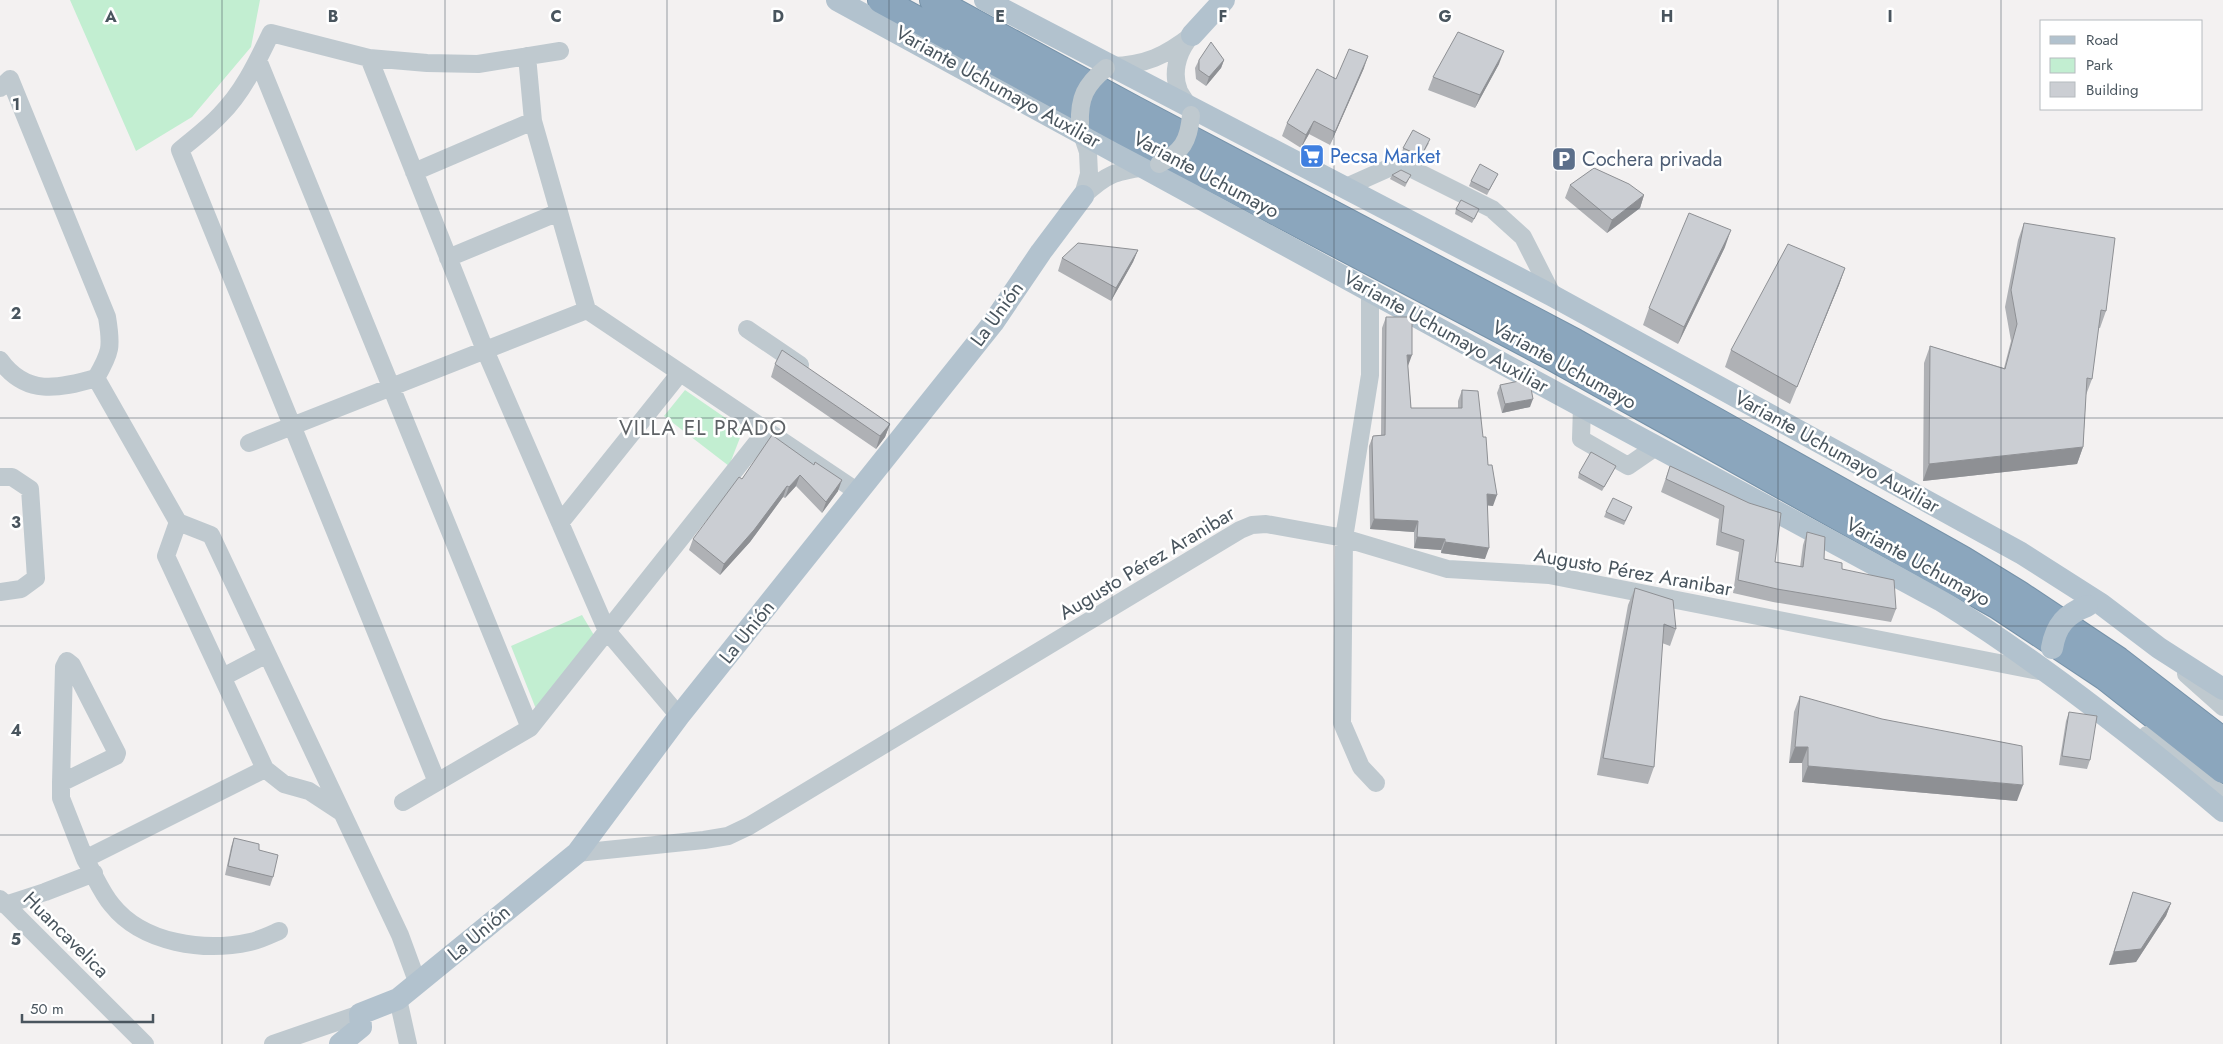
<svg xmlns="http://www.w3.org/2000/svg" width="2223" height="1044" font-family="Jost,sans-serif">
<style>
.green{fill:#c2eed1}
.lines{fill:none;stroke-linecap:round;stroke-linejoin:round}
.highway-casing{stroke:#7692a9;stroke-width:28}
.minor{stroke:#bfc9cf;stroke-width:18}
.major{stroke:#b2c2ce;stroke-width:22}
.highway{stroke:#8ba6bd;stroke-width:26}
.minor-bridge{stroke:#bfc9cf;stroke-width:18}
.major-bridge{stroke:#b2c2ce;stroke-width:22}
.wall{fill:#afb1b5}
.shaded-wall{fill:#8e9094}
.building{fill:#cbced3;stroke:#8e9094}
.grid{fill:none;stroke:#49555e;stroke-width:1;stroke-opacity:0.55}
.labels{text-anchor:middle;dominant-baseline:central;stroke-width:5;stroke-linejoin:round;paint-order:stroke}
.street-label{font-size:20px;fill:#49555e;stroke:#fff}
.shop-label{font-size:20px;fill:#366cbe;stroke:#fff;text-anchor:start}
.service-label{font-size:20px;fill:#4e5e75;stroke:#fff;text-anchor:start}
.neighbourhood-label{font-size:21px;letter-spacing:1px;fill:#5e6266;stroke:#fff}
.grid-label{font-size:16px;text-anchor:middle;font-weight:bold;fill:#49555e;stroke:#fff;stroke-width:5;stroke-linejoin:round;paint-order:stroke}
</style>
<rect width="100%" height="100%" fill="#f3f1f1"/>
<path class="green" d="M70 0H260L251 47 192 117 136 151Z
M685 390 743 430 729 466 664 416Z
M582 615 595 637 536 709 511 646Z"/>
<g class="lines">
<defs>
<path id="highway" d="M881 0 1124 132 1550 356 1998 606 2105 677 2223 770
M933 0 1134 109 1575 342 1962 559 2019 594 2118 660 2223 741"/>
</defs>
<use href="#highway" class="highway-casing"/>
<path class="minor" d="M1187 41C1177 55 1172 74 1179 91 1182 97 1187 103 1190 109
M527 56 533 121 587 310 858 492
M369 58 485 350 607 631 679 716
M258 60 530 728
M1111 66C1146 65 1165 56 1192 35
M0 88 10 79 107 317C112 347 111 352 96 378 58 389 26 396 0 360
M1080 128 1088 152 1089 174 1083 195
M414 172 533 121
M1344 188 1400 163 1492 209 1523 237 1553 296
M1083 196C1107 173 1115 172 1146 167
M448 258 559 212
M1370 291V375L1344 538 1342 723 1361 767 1376 783
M747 329 800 365
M96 378 178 522 211 535 400 935 418 984
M1582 406 1581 439 1628 466 1657 446
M249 443 587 310
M0 477H12L30 489 36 578 21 589 0 592
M178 522 166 556 265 769 284 784 309 791 341 812
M560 523 680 373
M2186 674 2223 707
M223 677 267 654
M2147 735 2223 796
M437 782 180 150C193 139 208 128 220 115 243 92 257 62 271 33L369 58 427 63 478 64 560 51
M61 783 116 756 117 753 72 665 67 661 64 667 61 783V798L85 859 265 769
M403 802 530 728 766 431
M577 853 704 840 728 836 749 826 1240 530 1252 525 1266 524 1344 538 1448 569 1549 575 2044 672
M85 859C94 874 101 892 112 905 143 944 205 952 250 942 260 940 270 935 279 931
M0 899 145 1044
M5 905 45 892 94 873
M398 999 408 1044
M273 1044 360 1014"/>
<path class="major" d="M837 0 1483 353 1940 600C2040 662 2133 735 2223 811
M985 0 1553 296 2021 553 2101 604 2159 648 2223 689
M1192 35 1224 0
M340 1044 361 1027 360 1014 398 999 577 853 679 716 993 323 1041 252 1083 196"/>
<use href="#highway" class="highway"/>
<path class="minor-bridge" d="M1080 124C1079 98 1085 85 1106 68
M1159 164C1182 152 1189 141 1191 115"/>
<path class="major-bridge" d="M2052 648C2056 625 2066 614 2087 606"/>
</g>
<path class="wall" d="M1199 60H1224L1221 68 1206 86 1196 79 1195 68Z
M1499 64 1475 108 1428 90 1433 77Z
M1364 68 1330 145 1309 134 1301 148 1282 136 1287 123 1336 79Z
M1429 143 1419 161 1402 153 1403 148Z
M1498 174 1487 195 1469 186 1471 181Z
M1392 175 1409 179 1405 187 1390 179Z
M1570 185 1644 195 1640 208 1607 233 1565 198Z
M1456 209 1477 214 1472 223 1455 214Z
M2024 223 2106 311 2100 328H2098L2092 379 2086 395 2083 447 2077 464 1923 481 1924 363 1930 346 2004 368 2011 341 2005 307 2018 240Z
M1725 247 1678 344 1643 325 1649 308Z
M1138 250 1133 262 1111 301 1058 271 1062 258Z
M1845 268 1839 285 1790 404 1725 367 1731 350Z
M1386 317 1408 366 1411 408H1458V401L1462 390 1483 437 1493 506 1488 505 1485 559 1441 553V550L1414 548V532L1370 529 1369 451V446L1373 436 1381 435 1382 328Z
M775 364 890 424 885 437 876 449 771 377Z
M1500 385 1530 407 1502 413 1497 393Z
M772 435 838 491 822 513 796 486 785 498 783 497 750 542 720 575 689 550 693 539 742 479Z
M1616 466 1614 470 1602 491 1578 478 1579 473Z
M1670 466 1749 503 1775 562 1800 567 1803 545 1807 532 1824 559 1842 569 1896 609 1891 622 1773 602 1733 593 1739 552 1716 545 1719 519 1661 492Z
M1632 507 1624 525 1604 517 1606 512Z
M1635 588 1676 629 1670 646 1662 643 1654 767 1648 784 1597 775 1628 605Z
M1800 696 2017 801 1802 782V763H1789L1794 712Z
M2069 712 2090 760 2087 769 2059 765 2066 721Z
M234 838 259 850 273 877 270 886 225 875 231 847Z
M2133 892 2171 903 2166 916 2136 962 2109 965Z"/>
<path class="shaded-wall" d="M1504 51 1499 64 1475 108 1480 95Z
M1368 56 1364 68 1330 145 1335 132Z
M1224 60 1221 68 1206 86 1209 77Z
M1314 121 1309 134 1301 148 1306 135Z
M1644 195 1640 208 1607 233 1612 220Z
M1731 230 1725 247 1678 344 1684 327Z
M1138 250 1133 262 1111 301 1116 288Z
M1845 268 1839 285 1790 404 1797 387Z
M1407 355H1412L1408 366Z
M1533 399 1530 407 1502 413 1505 404Z
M890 424 885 437 876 449 880 436Z
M2083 447 2077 464 1923 481 1929 464Z
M800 475 796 486 785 498 789 487Z
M842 480 838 491 822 513 826 502Z
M787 486 783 497 750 542 720 575 724 564Z
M1487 494 1497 495 1493 506 1483 505Z
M1374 519 1418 521 1414 532 1370 529Z
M1417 537 1445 539 1441 550 1414 548Z
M1445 542 1489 548 1485 559 1441 553Z
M1795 747H1808L1802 763H1789Z
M1808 766 2023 785 2017 801 1802 782Z
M2171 903 2166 916 2136 962 2109 965 2114 952Z"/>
<path class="building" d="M1458 32 1504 51 1480 95 1433 77Z
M1211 42 1224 60 1209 77 1199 70V60Z
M1349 49 1368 56 1335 132 1314 121 1306 135 1287 123 1317 69 1336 79Z
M1413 130 1430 139 1421 156 1403 148Z
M1480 164 1498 174 1489 190 1471 181Z
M1594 168 1629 184 1644 195 1612 220 1570 185Z
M1401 170 1411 175 1406 183 1392 175Z
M1461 200 1479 209 1474 219 1456 209Z
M1689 213 1731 230 1684 327 1649 308Z
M2024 223 2115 238 2106 311 2101 310 2092 379 2087 378 2083 447 1929 464 1930 346 2005 369 2017 324 2011 290Z
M1078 243 1138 250 1116 288 1062 258Z
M1788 244 1845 268 1797 387 1731 350Z
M1386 317H1412V355H1407L1411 408H1462V390L1478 391 1483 437H1486L1488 465H1492L1497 495 1487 494 1489 548 1445 542V539L1417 537 1418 521 1374 519 1372 441 1373 436 1385 435Z
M782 350 890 424 880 436 775 364Z
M1524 380 1530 383 1533 399 1505 404 1500 385Z
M772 435 814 465 815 462 842 480 826 502 800 475 789 487 787 486 754 530 724 564 693 539 739 477 742 479Z
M1591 452 1616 466 1604 487 1579 473Z
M1670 466 1749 503 1781 513 1775 562 1803 567 1807 532 1825 537 1824 559 1842 563V569L1894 580 1896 609 1777 589 1738 580 1744 540 1721 532 1724 506 1666 479Z
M1613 498 1632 507 1625 521 1606 512Z
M1635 588 1673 600 1676 629 1664 624 1654 767 1603 758Z
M1800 696 1882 719 2022 746 2023 785 1808 766V747H1795Z
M2069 712 2097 716 2090 760 2062 756Z
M234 838 259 844V850L278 855 273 877 228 866Z
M2133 892 2171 903 2141 949 2114 952Z"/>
<path class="grid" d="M222 0V1044M445 0V1044M667 0V1044M889 0V1044M1112 0V1044M1334 0V1044M1556 0V1044M1778 0V1044M2001 0V1044M0 209H2223M0 418H2223M0 626H2223M0 835H2223"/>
<defs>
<symbol id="supermarket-square" viewBox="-11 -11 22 22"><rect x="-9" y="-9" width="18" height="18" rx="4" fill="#3f7fe0" stroke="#fff"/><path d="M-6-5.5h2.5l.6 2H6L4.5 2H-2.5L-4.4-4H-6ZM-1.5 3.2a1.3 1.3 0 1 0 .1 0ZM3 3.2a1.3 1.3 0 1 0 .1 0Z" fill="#fff"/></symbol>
<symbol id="parking-square" viewBox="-11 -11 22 22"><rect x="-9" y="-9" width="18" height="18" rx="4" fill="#5c6f8a" stroke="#fff"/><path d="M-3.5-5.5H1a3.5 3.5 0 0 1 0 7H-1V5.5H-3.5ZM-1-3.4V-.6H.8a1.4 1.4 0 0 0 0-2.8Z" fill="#fff"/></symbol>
</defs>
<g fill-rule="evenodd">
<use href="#supermarket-square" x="1298" y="142" width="28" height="28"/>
<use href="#parking-square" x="1550" y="145" width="28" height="28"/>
</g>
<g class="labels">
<g class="street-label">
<text transform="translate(998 87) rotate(29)">Variante Uchumayo Auxiliar</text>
<text transform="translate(1206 175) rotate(28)">Variante Uchumayo</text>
<text transform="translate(997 314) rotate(-54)">La Unión</text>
<text transform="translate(1446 332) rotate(29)">Variante Uchumayo Auxiliar</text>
<text transform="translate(1564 365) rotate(29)">Variante Uchumayo</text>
<text transform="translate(1837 452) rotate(29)">Variante Uchumayo Auxiliar</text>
<text transform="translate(1918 562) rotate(29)">Variante Uchumayo</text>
<text transform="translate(1147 563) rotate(-31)">Augusto Pérez Aranibar</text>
<text transform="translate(1633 572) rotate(10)">Augusto Pérez Aranibar</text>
<text transform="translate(747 632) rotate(-51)">La Unión</text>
<text transform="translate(479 933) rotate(-40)">La Unión</text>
<text transform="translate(66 935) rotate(45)">Huancavelica</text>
</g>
<g class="shop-label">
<text x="1330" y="156">Pecsa Market</text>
</g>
<g class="service-label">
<text x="1582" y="159">Cochera privada</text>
</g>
<g class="neighbourhood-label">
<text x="703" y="428">VILLA EL PRADO</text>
</g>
</g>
<g class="grid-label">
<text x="111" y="22">A</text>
<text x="333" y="22">B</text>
<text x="556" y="22">C</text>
<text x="778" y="22">D</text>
<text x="1000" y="22">E</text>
<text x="1223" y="22">F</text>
<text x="1445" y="22">G</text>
<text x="1667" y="22">H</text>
<text x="1890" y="22">I</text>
<text x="16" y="110">1</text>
<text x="16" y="319">2</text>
<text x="16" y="528">3</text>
<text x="16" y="736">4</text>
<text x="16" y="945">5</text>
</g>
<rect x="2040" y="20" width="162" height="90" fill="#ffffff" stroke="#b6bbbf"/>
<rect x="2050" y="36" width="25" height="8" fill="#b2c2ce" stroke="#b6bbbf"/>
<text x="2086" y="45" font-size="15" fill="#49555e">Road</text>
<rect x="2050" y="58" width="25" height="15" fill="#c2eed1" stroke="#b6bbbf"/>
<text x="2086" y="70" font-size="15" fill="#49555e">Park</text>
<rect x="2050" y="82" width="25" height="15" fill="#cbced3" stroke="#b6bbbf"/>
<text x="2086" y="95" font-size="15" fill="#49555e">Building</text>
<path d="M22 1014v8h131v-8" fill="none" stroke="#49555e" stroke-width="2.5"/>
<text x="30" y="1014" font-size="15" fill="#49555e" stroke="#ffffff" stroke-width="4" paint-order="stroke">50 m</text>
</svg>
